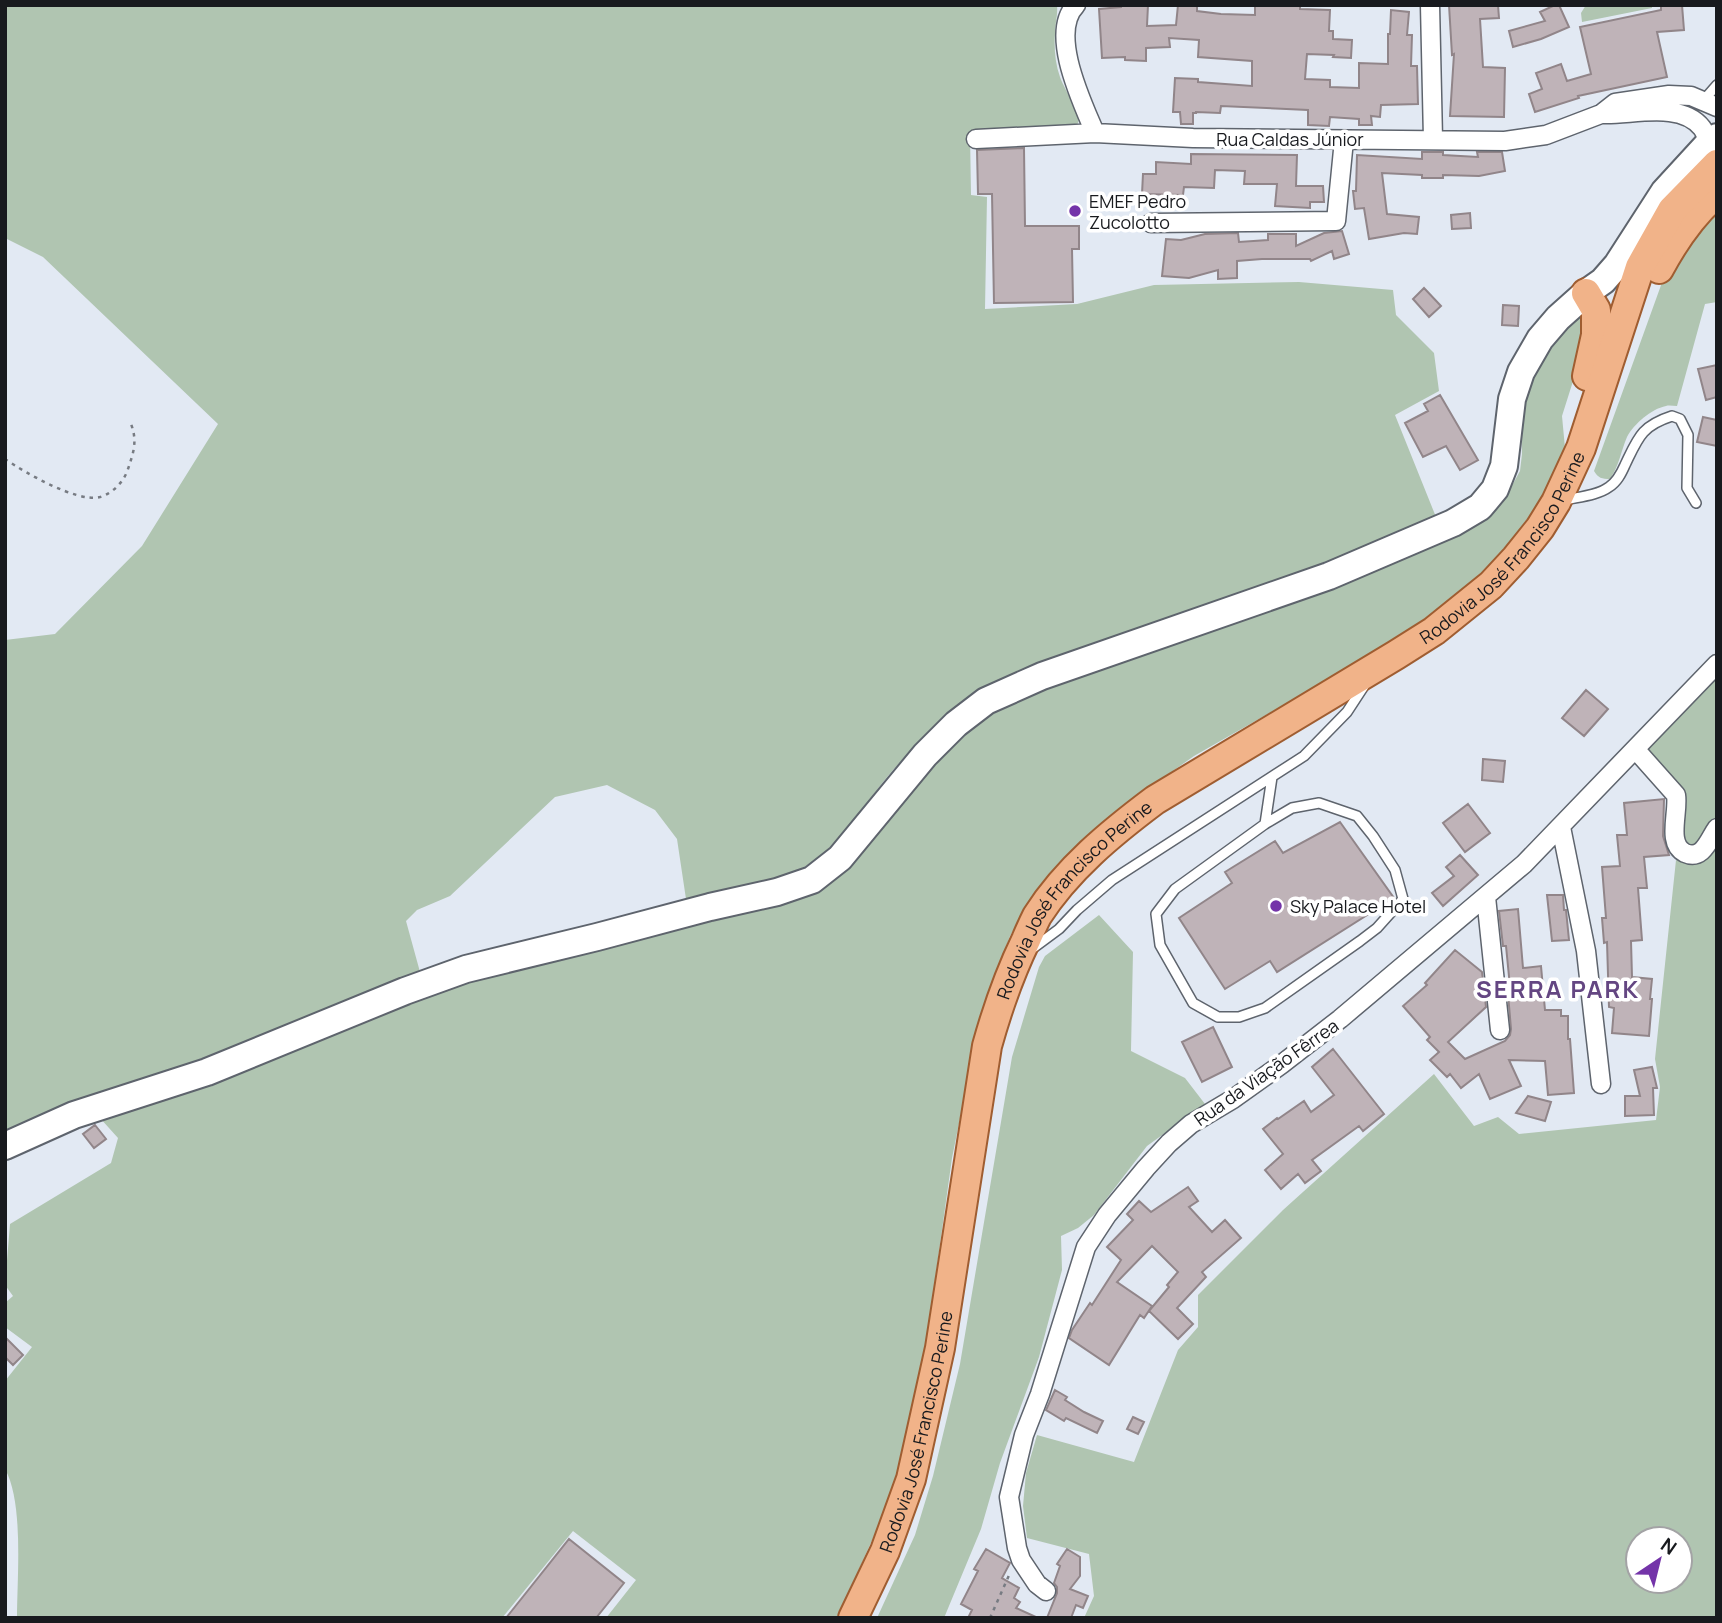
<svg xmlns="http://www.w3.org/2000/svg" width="1722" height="1623" font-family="Manrope,sans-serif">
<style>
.green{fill:#b0c5b1;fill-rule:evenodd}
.building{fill:#bfb3b8;stroke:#918589;stroke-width:2}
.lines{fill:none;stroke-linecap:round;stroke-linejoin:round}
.lane-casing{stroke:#5e646d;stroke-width:12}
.street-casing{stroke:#5e646d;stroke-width:21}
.secondary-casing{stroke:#5e646d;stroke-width:30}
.primary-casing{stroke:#9f5d31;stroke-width:32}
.path{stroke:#777b82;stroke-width:2.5;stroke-dasharray:3.5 5;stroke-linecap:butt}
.lane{stroke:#fff;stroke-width:9}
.street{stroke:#fff;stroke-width:18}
.secondary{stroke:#fff;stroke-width:26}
.primary{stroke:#f1b389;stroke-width:28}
.poi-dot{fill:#7434a9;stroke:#fff;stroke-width:2.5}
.labels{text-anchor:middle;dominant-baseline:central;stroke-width:7;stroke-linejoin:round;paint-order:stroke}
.street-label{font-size:18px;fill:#181a1e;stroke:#fff}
.poi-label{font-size:18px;fill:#181a1e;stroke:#fff;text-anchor:start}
.district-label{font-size:24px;font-weight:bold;letter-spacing:2px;fill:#644682;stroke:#fff}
</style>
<rect width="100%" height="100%" fill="#e2e9f3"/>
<path class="green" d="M5 5H1057C1058 15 1055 24 1055 33 1054 48 1055 63 1060 77 1063 87 1082 115 1078 123 1077 126 1072 126 1069 127L970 132 971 195 987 197 985 309 1077 304 1154 285 1299 282 1393 290 1396 315 1434 353 1439 391 1395 415 1438 522 934 727C921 742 906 755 893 770 859 809 837 857 786 876L686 899 677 839 655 810 607 785 555 797 450 896 417 910 406 921 420 972C343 1004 266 1038 186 1066 126 1088 62 1100 5 1132V640L55 634 142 546 218 424 43 257 5 238Z
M1586 5H1652V8L1582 22 1581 13Z
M1717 199V302L1705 304 1677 406C1673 406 1669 405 1666 406 1651 409 1634 424 1627 437 1621 451 1619 466 1610 479 1602 479 1598 478 1594 471L1673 252Z
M1582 311 1586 340 1562 416 1565 448 1544 495 1517 533 1492 563 1451 602 1418 625 1380 650 1194 756 1112 814 1059 866 1032 899 1010 936 993 980 979 1024 952 1158 925 1352 895 1484 878 1527 837 1618H606L636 1580 573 1531 502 1618H17C17 1578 24 1503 5 1469V1381L32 1347 5 1327V1303L13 1296 5 1285 10 1224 111 1163 118 1138 100 1118 433 991 682 926 771 906 805 897 827 884 948 745 992 710 1019 697 1491 510 1509 491 1520 471 1522 454 1520 402 1547 340Z
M1717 677V819L1696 847 1682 843 1683 807 1645 752Z
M1717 841V1618H1084L1094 1596 1089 1554 1027 1538 1023 1506 1026 1473 1037 1435 1134 1462 1178 1350 1198 1327V1295L1283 1210 1434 1074 1474 1126 1498 1117 1519 1134 1656 1120 1660 1087 1655 1059 1676 860 1694 865 1707 855ZM1638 1539H1680V1581H1638Z
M1099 915 1133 952 1131 1051 1185 1078 1205 1104 1147 1146 1094 1215 1078 1228 1061 1236 1062 1270 1039 1357 1000 1463 981 1529 944 1618H877L915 1535 933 1476 960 1364 1012 1057 1039 967 1045 956Z"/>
<path class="building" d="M1121 5H1148L1147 26 1176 25 1178 5H1197V11L1221 14 1255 15V5H1300V9L1330 10 1329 31H1333V39L1352 40 1351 58 1333 57 1334 55 1307 54 1305 79 1330 80V87L1359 88V63L1388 64V34H1390L1391 10 1409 12 1407 35H1412L1411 66H1417L1418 104 1381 105 1380 117 1371 116 1372 125H1359V119L1330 117 1329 126 1308 125V110L1221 106 1220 113 1196 112V113H1193V124H1181L1180 112H1173L1175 78 1198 79V82L1252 86V61L1198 57 1199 40 1169 38 1170 47 1146 48V61L1125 60V57L1102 58 1099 9 1121 7Z
M1449 5H1498L1499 18 1480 19 1483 67 1505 68 1504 117 1450 116 1454 54 1452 55Z
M1555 5H1559L1569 27 1541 39 1513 47 1509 31 1545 21 1540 12Z
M1661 5H1682L1684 30 1657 32 1667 77 1578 96 1579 98 1535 112 1529 94 1542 89 1536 73 1561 64 1567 81 1591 74 1580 27 1661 10Z
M1024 148 1025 226H1079V249H1072L1073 302 994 303 992 194H978L977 150Z
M1422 152H1443V155L1478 157 1477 152H1502L1505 171 1479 176 1443 175V178H1422V175L1382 173 1387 214 1419 217 1417 234 1404 233 1369 239 1364 208 1355 209 1353 191H1356L1357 155 1422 159Z
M1191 154 1297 155 1296 186H1323L1324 202H1310V208L1275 206 1277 184H1244L1245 171 1215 170 1214 188 1184 187 1183 195 1142 194 1143 174H1156V162L1191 164Z
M1470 213 1471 228 1452 229 1451 215Z
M1342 231 1349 254 1334 259 1332 251 1311 261 1310 259H1262L1237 261V278L1218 279V270L1189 278 1162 276 1166 239 1181 240 1205 234 1238 233 1239 242 1268 240V234H1296V246L1324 233Z
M1424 288 1441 306 1429 317 1413 299Z
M1503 305 1519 306 1518 326 1502 325Z
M1717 365V397L1706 400 1698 369Z
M1440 395 1478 460 1460 470 1446 446 1423 457 1405 423 1428 411 1424 404Z
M1703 417 1717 420V446L1697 442Z
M1586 690 1608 709 1584 736 1562 718Z
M1483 759 1505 761 1503 782 1482 780Z
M1664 799 1663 836 1669 855 1644 857 1647 888H1638L1642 940 1631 941 1632 977 1652 979 1650 999H1652L1649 1036 1612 1033 1614 1008 1609 1007 1607 942 1604 943 1602 918H1606L1602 867 1620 866 1617 835H1627L1624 803Z
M1468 804 1490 833 1465 852 1443 823Z
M1340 822 1394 898 1277 972 1270 961 1225 989 1179 918 1232 883 1225 872 1275 841 1283 853Z
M1460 855 1478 875 1443 906 1432 893 1454 876 1446 867Z
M1547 895H1563L1564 910H1566L1569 940 1552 941Z
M1518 909 1523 968 1541 966 1545 1010H1561V1016H1568V1039H1570L1574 1093 1548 1095 1545 1061 1509 1060 1521 1086 1490 1099 1479 1074 1461 1088 1450 1074 1447 1077 1430 1060 1439 1052 1427 1040 1430 1037 1403 1006 1427 985 1425 983 1455 950 1482 972 1486 1007 1448 1042 1465 1059 1505 1041 1510 1035 1511 1029 1508 994 1511 997 1506 946H1503L1499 911Z
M1213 1027 1232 1067 1202 1082 1182 1042Z
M1333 1049 1384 1114 1363 1131 1359 1126 1312 1160 1321 1171 1305 1183 1298 1174 1281 1189 1265 1170 1283 1154 1263 1129 1277 1118 1278 1119 1304 1101 1311 1112 1334 1095 1312 1067Z
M1652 1067 1657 1088H1653L1654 1115 1625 1116V1096H1640L1634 1070Z
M1528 1096 1551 1102 1545 1121 1516 1113Z
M95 1125 106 1139 94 1148 83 1134Z
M1188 1187 1198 1201 1189 1207 1212 1232 1225 1220 1241 1238 1202 1272 1206 1277 1177 1308 1193 1324 1178 1339 1149 1311 1169 1287 1167 1285 1178 1272 1152 1246 1117 1282 1152 1306 1144 1318 1140 1315 1109 1365 1069 1338 1072 1330 1090 1303 1092 1305 1121 1260 1107 1247 1133 1220 1127 1214 1139 1201 1151 1212Z
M5 1337 23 1355 13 1365 5 1357Z
M1055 1390 1067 1397 1065 1400 1084 1412 1103 1421 1097 1433 1066 1418 1064 1421 1046 1410Z
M1133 1417 1144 1422 1138 1434 1127 1429Z
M569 1539 624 1583 596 1618H506Z
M986 1549 1010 1563 1002 1578 1019 1588 1014 1598 1020 1602 1016 1608 1038 1618H968L972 1610 961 1604 978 1571 974 1569Z
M1067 1549 1080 1557V1576L1070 1589 1088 1596 1083 1608 1076 1605 1071 1618H1047L1057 1593V1587L1054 1583 1060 1566 1057 1564Z"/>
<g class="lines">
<defs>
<path id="lane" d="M1703 101 1717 85
M1561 501C1576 497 1597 496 1609 487 1617 482 1621 474 1625 465 1638 438 1641 426 1672 416L1680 419 1688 435 1687 488 1696 503
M1265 824 1292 808 1319 803 1357 816 1373 836 1395 870 1403 899 1377 928 1360 941 1265 1008 1239 1017H1218L1193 1003 1160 945 1156 914 1175 889 1265 824 1272 777
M1032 949 1059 929 1077 910 1112 880 1304 756 1347 712 1364 686"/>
<path id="street" d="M1076 5C1048 33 1083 104 1095 133
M1430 5 1433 139
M1604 114C1633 115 1681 101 1702 128 1705 132 1707 138 1709 143
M976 139 1095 133 1193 138 1505 141 1546 135 1601 114 1615 103 1669 95 1691 96 1717 107
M1151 223 1336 221 1344 140
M1636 750 1676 795C1679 812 1666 844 1685 853 1703 861 1709 839 1717 828
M1561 827 1586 951 1601 1084
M1486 897 1500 1030
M1046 1591 1037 1584 1021 1560 1017 1548 1009 1497 1024 1435 1040 1394 1086 1247 1107 1215 1146 1168 1169 1143 1191 1124 1233 1099 1282 1064 1340 1019 1524 864 1717 664"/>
<path id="secondary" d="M5 1146 74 1115 207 1072 405 991 466 969 597 937 710 907 777 892 812 880 840 858 925 755 956 724 986 701 1042 676 1329 576 1453 523 1480 507 1495 489 1504 466 1512 399 1521 372 1540 339 1558 318 1586 293 1603 281 1617 265 1664 192 1709 143 1717 137"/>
<g id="primary">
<path d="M1659 269C1674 241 1692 214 1717 193"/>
<path d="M1586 293 1596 310V335L1587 376"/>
<path id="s1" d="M853 1618 885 1551 911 1479 940 1348 987 1046C997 1010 1009 975 1026 940 1029 933 1033 924 1037 916 1067 869 1111 833 1155 800L1396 655 1434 631 1491 585 1516 558 1540 528 1556 502 1581 448 1640 267 1672 210 1717 164"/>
</g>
</defs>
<use href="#lane" class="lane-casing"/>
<use href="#street" class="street-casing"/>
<use href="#secondary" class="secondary-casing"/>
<use href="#primary" class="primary-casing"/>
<path class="path" d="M5 459C24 472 77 503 100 497 113 493 122 483 127 472 133 454 138 442 131 424
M990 1618 1010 1573"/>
<use href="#lane" class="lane"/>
<use href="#street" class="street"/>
<use href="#secondary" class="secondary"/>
<use href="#primary" class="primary"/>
</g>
<g class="poi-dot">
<circle cx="1075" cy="211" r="7"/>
<circle cx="1276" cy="906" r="7"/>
</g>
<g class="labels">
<g class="street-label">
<text x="1290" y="139">Rua Caldas Júnior</text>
<text stroke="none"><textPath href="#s1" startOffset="1332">Rodovia José Francisco Perine</textPath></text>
<text stroke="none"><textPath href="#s1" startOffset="765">Rodovia José Francisco Perine</textPath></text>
<text transform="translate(1266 1072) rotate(-35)">Rua da Viação Fêrrea</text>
<text stroke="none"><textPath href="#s1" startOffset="198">Rodovia José Francisco Perine</textPath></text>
</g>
<g class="poi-label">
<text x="1089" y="201">EMEF Pedro<tspan x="1089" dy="21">Zucolotto</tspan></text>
<text x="1290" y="906">Sky Palace Hotel</text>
</g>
<g class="district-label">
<text x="1558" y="988">SERRA PARK</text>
</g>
</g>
<rect width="1722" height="1623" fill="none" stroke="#181a1e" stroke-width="14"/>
<g transform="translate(1659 1560) rotate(35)"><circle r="33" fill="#ffffff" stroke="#a3a3a5" stroke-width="2"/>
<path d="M0-5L12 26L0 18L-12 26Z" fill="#7434a9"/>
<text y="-10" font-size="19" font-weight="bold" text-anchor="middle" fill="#181a1e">N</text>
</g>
</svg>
